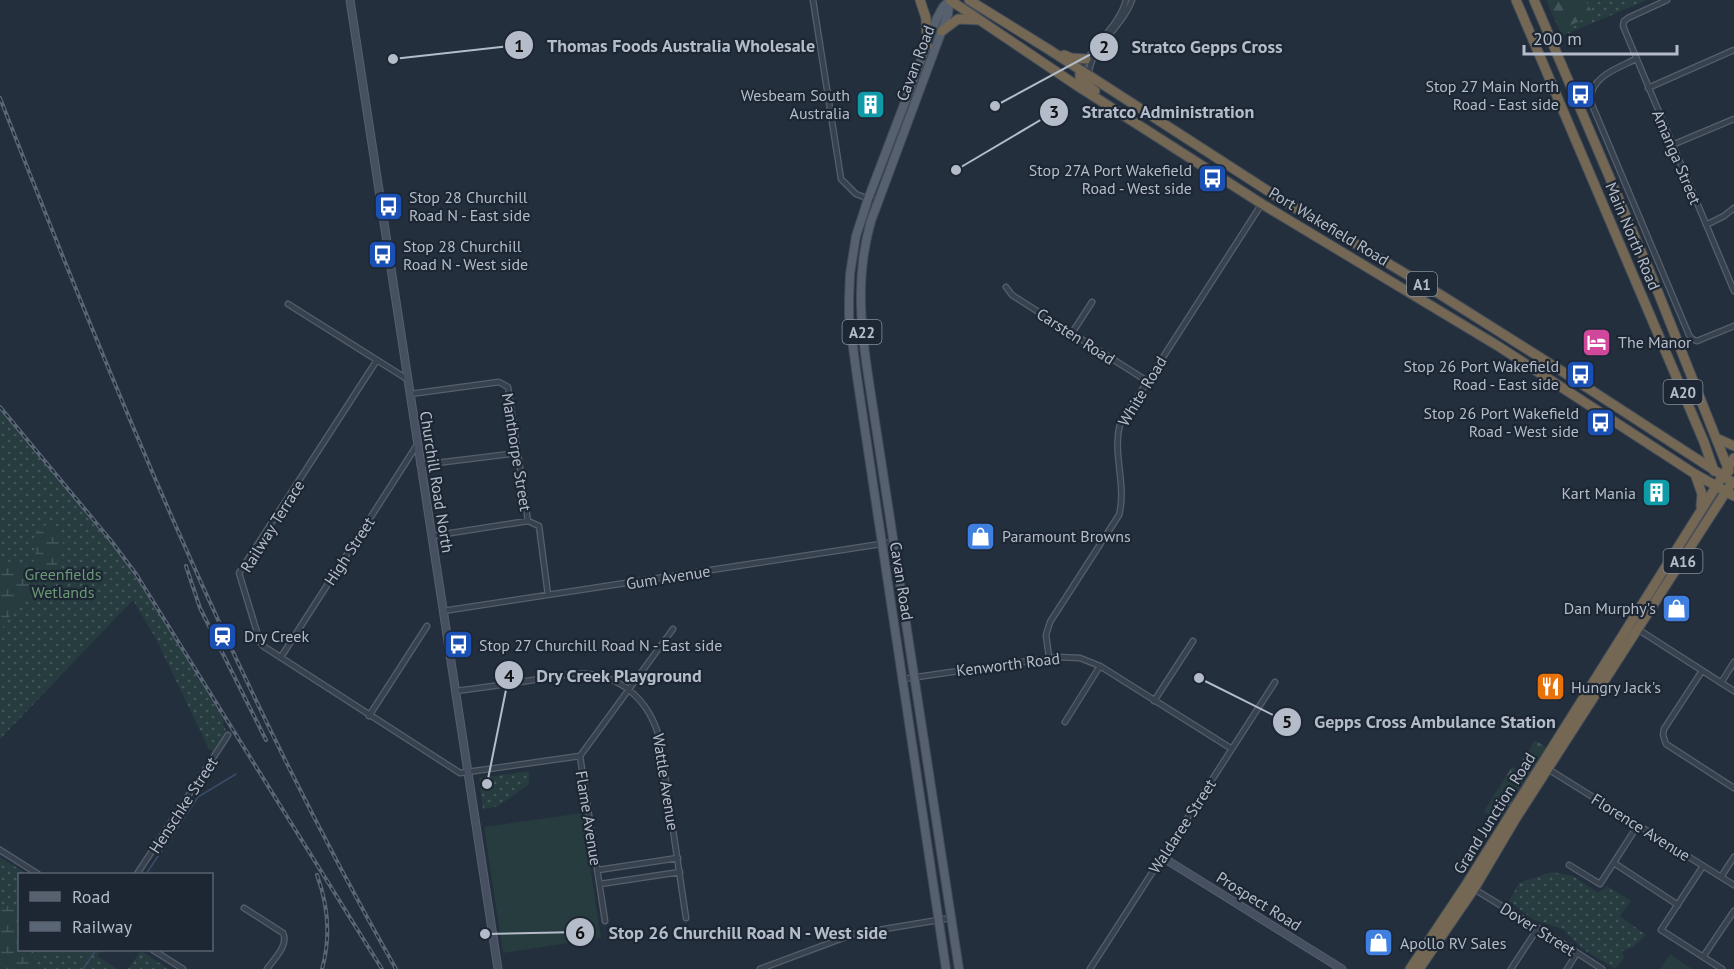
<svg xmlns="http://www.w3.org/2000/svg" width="1734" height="969" font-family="'PT Sans',sans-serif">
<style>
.grass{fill:url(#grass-dots)}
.forest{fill:url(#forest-firs)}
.wetland{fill:url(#wetland-marsh)}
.pitch{fill:#263c3f}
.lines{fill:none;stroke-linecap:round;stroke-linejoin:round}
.stream{stroke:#394c67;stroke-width:1.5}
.street-casing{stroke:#565f6c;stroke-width:7}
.secondary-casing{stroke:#565f6c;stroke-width:9}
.primary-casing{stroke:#414a57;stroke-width:10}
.highway-casing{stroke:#434c59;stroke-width:11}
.street{stroke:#38414e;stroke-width:4.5}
.secondary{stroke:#465061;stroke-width:7}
.primary{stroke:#56606e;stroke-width:8}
.highway{stroke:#746855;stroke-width:9}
.rail-casing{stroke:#5a6575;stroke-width:4}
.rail{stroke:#1d2633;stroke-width:1.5;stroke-dasharray:4.5;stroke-linecap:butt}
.labels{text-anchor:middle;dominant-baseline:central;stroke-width:4.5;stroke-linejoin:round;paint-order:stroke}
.shield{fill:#1d2633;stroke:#878f9c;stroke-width:1.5}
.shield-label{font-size:15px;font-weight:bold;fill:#b4bcc9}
.street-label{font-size:16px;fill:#b4bcc9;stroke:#1d2633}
.poi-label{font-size:16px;fill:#b4bcc9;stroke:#1d2633;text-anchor:start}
.park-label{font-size:16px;fill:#6b9a76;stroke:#1d2633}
.leader{fill:none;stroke:#b4bcc9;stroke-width:2}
.callout-dot{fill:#b4bcc9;stroke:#1d2633;stroke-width:2}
.mark-label{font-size:18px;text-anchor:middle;font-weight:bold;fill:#111}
.callout-label{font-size:18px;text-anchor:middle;font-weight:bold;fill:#b4bcc9;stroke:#1d2633;stroke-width:4.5;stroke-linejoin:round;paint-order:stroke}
</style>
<defs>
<pattern id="grass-dots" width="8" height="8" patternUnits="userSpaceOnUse" patternTransform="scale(1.5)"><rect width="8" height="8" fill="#263c3f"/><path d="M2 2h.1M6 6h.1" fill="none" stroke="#435659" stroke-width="1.8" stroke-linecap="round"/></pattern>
<pattern id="forest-firs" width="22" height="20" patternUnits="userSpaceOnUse" patternTransform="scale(1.5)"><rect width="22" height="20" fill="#263c3f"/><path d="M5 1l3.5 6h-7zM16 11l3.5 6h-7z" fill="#435659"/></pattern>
<pattern id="wetland-marsh" width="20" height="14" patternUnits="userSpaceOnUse" patternTransform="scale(1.5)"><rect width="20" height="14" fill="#263c3f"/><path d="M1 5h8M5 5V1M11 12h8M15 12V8" fill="none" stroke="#435659"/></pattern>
</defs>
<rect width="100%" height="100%" fill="#242f3e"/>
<path class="grass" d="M1546 0H1647L1562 36Z
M0 407 112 542 169 625 225 714 223 724 228 735 217 754 209 749 155 637 133 600 0 739Z
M529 771V784L498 806 483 809 479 778Z
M0 857 27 874H20V950H101L97 956 117 969H0Z
M1552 872 1573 876 1598 893 1607 886 1631 901 1620 916 1646 935 1633 947 1622 951 1624 958 1615 969 1583 949 1563 929 1534 920 1509 901 1519 883Z
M141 951 169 969H128Z"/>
<path class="forest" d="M1548 0H1586L1593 15 1560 30Z
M1535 740 1548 749 1503 818 1492 817 1484 811 1512 767 1517 769Z"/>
<path class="wetland" d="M47 524 60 535 63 543 57 564 48 575 44 588 34 596 24 597 14 609 0 632V560L10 562 21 568C41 565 35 548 34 534Z
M0 904 19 909 20 950H33L36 969H0Z"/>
<path class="pitch" d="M582 813 601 938 503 953 484 827Z
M1670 954 1692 969H1660Z"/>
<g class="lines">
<path class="stream" d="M146 874 198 797 236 774
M83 969 96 950"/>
<defs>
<path id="street" d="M813 0 841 179 856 194 877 202
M1667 0 1628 18 1624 21 1623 26 1734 291
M1636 59C1616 69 1592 76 1590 100L1689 335 1692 339 1697 341 1734 326
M1080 70C1092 47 1120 25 1126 0
M1089 75C1088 50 1124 25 1132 0
M1648 88 1734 50
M1672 145 1734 119
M1706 225 1724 216 1734 208
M1006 287 1012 295 1147 381
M288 304 407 379
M1072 333 1092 302
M377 360 239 573 260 642 263 646 460 773 580 756 605 921
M410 394 499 382 508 387 528 521
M420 465 518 453
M432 536 528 521 539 526 548 595
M443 611 894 542
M1639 630 1734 691
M281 657 417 445
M1049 657 1046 635 1050 622 1119 515C1127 485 1112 454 1120 424L1261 205
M1702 671 1664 729 1663 735 1666 744 1734 788
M903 679 1057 657 1080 658 1100 666 1232 749
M1721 683 1734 662
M455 691C481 688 507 684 533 680 547 678 561 675 574 674 618 671 650 699 660 741L686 918
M1154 701 1193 641
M369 716 427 626
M1065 722 1100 666
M580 756 673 629
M1548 769 1734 885
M0 850 38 874
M1614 863 1678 905
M1569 865 1600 884 1638 825
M1703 866 1661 930 1722 969
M598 870 678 858
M137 874 228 735
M1721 877 1734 857
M600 884 680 872
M1474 889 1562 943 1602 969
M244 908 283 933C289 945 274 959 267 969
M153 950 183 969
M1703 957 1734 911
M760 969 854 934 951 918
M1090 969 1275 682
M1511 969 1538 928
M1567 969 1577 953"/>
<path id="secondary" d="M350 0 498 969
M1162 857 1342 969"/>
<path id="primary" d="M950 0 948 14 871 221C856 273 860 322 868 375L959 969
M946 969 857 377 849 317V300L850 274 856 236 868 199 937 18 943 7 950 0"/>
<path id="highway" d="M920 0 926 18 927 46
M950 0 1076 85 1262 204 1498 346 1695 474 1734 496
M969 0 1048 49 1282 200 1441 295 1560 370 1734 483
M1516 0 1704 442 1714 471
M1534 0 1652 277 1729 471
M942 31 958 19 978 20
M1064 55 1071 58 1086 59
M1080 71V79L1095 91
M1716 438 1734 446
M1695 474 1702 494 1701 506
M1410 969 1466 885 1734 458
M1419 969 1474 889 1516 818 1729 487"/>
</defs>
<use href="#street" class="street-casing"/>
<use href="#secondary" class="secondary-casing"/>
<use href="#primary" class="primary-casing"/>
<use href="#highway" class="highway-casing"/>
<use href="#street" class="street"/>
<use href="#secondary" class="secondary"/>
<use href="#primary" class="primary"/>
<use href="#highway" class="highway"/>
<defs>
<path id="rail" d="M0 98C116 395 238 691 396 969
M0 407 112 542 136 574 382 969
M186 566 200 608 266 740
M317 875C328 905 331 937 322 969"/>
</defs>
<use href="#rail" class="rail-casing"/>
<use href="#rail" class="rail"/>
</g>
<defs>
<symbol id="bus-square" viewBox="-11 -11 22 22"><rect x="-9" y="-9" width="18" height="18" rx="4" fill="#1a4fb4" stroke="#1d2633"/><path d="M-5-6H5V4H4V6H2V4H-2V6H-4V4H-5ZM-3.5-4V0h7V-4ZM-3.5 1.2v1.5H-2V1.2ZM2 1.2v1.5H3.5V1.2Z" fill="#fff"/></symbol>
<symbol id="building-square" viewBox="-11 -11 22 22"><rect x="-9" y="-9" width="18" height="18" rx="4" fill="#0f9aa8" stroke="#1d2633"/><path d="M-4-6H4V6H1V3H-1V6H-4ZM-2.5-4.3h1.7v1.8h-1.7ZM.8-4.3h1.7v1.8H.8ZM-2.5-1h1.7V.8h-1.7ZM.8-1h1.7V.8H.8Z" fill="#fff"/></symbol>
<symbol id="hotel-square" viewBox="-11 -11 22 22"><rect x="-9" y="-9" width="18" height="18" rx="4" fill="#d1479c" stroke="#1d2633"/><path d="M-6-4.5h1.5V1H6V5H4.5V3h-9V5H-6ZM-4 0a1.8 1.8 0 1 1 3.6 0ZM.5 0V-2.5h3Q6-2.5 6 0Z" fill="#fff"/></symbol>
<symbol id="shop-square" viewBox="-11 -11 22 22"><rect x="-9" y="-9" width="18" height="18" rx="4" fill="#3f7fe0" stroke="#1d2633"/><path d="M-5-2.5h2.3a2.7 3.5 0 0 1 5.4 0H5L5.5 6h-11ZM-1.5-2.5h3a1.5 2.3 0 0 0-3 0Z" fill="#fff"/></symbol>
<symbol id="station-square" viewBox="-11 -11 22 22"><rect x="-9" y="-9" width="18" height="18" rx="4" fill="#1a4fb4" stroke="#1d2633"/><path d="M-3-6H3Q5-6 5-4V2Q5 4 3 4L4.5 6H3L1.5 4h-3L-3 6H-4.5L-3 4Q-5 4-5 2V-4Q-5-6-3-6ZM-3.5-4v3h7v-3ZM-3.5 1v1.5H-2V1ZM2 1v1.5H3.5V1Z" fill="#fff"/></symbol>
<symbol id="restaurant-square" viewBox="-11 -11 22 22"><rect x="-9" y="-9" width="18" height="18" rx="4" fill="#e8710a" stroke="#1d2633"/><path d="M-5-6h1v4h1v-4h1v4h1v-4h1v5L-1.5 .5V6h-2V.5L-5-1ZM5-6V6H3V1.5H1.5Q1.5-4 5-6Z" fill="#fff"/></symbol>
</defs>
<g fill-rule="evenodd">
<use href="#bus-square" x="1564" y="78" width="33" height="33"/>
<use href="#building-square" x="854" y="88" width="33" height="33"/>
<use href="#bus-square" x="1196" y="162" width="33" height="33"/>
<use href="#bus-square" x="372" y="190" width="33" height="33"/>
<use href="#bus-square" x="366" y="238" width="33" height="33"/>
<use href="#hotel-square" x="1580" y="326" width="33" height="33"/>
<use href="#bus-square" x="1564" y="358" width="33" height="33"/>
<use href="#bus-square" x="1584" y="406" width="33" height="33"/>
<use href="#building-square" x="1640" y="476" width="33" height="33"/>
<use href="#shop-square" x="964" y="520" width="33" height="33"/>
<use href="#shop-square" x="1660" y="592" width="33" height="33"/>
<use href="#station-square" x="206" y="620" width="33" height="33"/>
<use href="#bus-square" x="442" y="628" width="33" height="33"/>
<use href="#restaurant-square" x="1534" y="670" width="33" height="33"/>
<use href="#shop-square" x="1362" y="926" width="33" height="33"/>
</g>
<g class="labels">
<g class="shield">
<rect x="1407" y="272" width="30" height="24" rx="4.5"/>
<rect x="842.5" y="320" width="39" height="24" rx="4.5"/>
<rect x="1663.5" y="380" width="39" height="24" rx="4.5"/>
<rect x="1663.5" y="549" width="39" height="24" rx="4.5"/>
</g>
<g class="shield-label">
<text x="1422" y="284">A1</text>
<text x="862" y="332">A22</text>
<text x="1683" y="392">A20</text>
<text x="1683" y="561">A16</text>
</g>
<g class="street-label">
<text transform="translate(915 63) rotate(-69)">Cavan Road</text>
<text transform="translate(1677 157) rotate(67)">Amanga Street</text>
<text transform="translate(1329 226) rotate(31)">Port Wakefield Road</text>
<text transform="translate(1633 236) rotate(67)">Main North Road</text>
<text transform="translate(1076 336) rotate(33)">Carsten Road</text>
<text transform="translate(1142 391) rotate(-59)">White Road</text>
<text transform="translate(517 452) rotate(81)">Manthorpe Street</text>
<text transform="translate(437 482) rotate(81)">Churchill Road North</text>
<text transform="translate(272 526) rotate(-58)">Railway Terrace</text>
<text transform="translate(349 551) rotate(-57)">High Street</text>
<text transform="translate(668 577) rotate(-9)">Gum Avenue</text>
<text transform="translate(902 581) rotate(81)">Cavan Road</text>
<text transform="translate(1008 664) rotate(-7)">Kenworth Road</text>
<text transform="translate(666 782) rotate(81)">Wattle Avenue</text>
<text transform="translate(183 805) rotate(-57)">Henschke Street</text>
<text transform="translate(1494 813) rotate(-58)">Grand Junction Road</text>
<text transform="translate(589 818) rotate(81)">Flame Avenue</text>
<text transform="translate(1182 826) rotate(-57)">Waldaree Street</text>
<text transform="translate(1641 827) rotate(32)">Florence Avenue</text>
<text transform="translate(1259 901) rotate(32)">Prospect Road</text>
<text transform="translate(1538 929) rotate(32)">Dover Street</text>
</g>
<g class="poi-label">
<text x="1559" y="86" text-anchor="end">Stop 27 Main North<tspan x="1559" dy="18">Road - East side</tspan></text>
<text x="850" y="95" text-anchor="end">Wesbeam South<tspan x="850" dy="18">Australia</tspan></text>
<text x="1192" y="170" text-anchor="end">Stop 27A Port Wakefield<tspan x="1192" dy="18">Road - West side</tspan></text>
<text x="409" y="197">Stop 28 Churchill<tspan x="409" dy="18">Road N - East side</tspan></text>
<text x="403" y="246">Stop 28 Churchill<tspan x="403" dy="18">Road N - West side</tspan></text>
<text x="1618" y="342">The Manor</text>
<text x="1559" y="366" text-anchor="end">Stop 26 Port Wakefield<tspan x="1559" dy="18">Road - East side</tspan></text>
<text x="1579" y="413" text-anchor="end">Stop 26 Port Wakefield<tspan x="1579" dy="18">Road - West side</tspan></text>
<text x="1636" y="493" text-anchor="end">Kart Mania</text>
<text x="1002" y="536">Paramount Browns</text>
<text x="1656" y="608" text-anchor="end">Dan Murphy's</text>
<text x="244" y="636">Dry Creek</text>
<text x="479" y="645">Stop 27 Churchill Road N - East side</text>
<text x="1571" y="687">Hungry Jack's</text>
<text x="1400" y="943">Apollo RV Sales</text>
</g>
<g class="park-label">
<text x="63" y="574">Greenfields<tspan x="63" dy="18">Wetlands</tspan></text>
</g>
</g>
<path class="leader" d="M393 59L519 45M995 106L1104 47M956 170L1054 112M487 784L509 675M1199 678L1287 722M485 934L580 932"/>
<g class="callout-dot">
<circle cx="393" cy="59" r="6"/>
<circle cx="995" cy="106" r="6"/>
<circle cx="956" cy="170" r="6"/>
<circle cx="487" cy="784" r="6"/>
<circle cx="1199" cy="678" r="6"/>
<circle cx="485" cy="934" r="6"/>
<circle cx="519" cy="45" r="15"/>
<circle cx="1104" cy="47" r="15"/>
<circle cx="1054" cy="112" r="15"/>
<circle cx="509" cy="675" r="15"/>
<circle cx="1287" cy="722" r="15"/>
<circle cx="580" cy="932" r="15"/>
</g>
<g class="mark-label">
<text x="519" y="52">1</text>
<text x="1104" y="53">2</text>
<text x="1054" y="118">3</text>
<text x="509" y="682">4</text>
<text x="1287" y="728">5</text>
<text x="580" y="939">6</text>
</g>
<g class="callout-label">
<text x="681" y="52">Thomas Foods Australia Wholesale</text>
<text x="1207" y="53">Stratco Gepps Cross</text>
<text x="1168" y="118">Stratco Administration</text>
<text x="619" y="682">Dry Creek Playground</text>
<text x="1435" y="728">Gepps Cross Ambulance Station</text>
<text x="748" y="939">Stop 26 Churchill Road N - West side</text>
</g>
<rect x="18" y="873" width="195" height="78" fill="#1d2633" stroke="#59626f" stroke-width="1.5"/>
<rect x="30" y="892" width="30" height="9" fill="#56606e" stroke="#59626f" stroke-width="1.5"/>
<text x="72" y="903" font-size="18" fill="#b4bcc9">Road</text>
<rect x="30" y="922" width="30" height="9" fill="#5a6575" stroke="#59626f" stroke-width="1.5"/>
<text x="72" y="933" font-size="18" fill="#b4bcc9">Railway</text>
<path d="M1524 45v9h153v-9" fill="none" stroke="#b4bcc9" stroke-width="3"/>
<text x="1533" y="45" font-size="18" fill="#b4bcc9" stroke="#1d2633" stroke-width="4.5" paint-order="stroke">200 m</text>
</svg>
